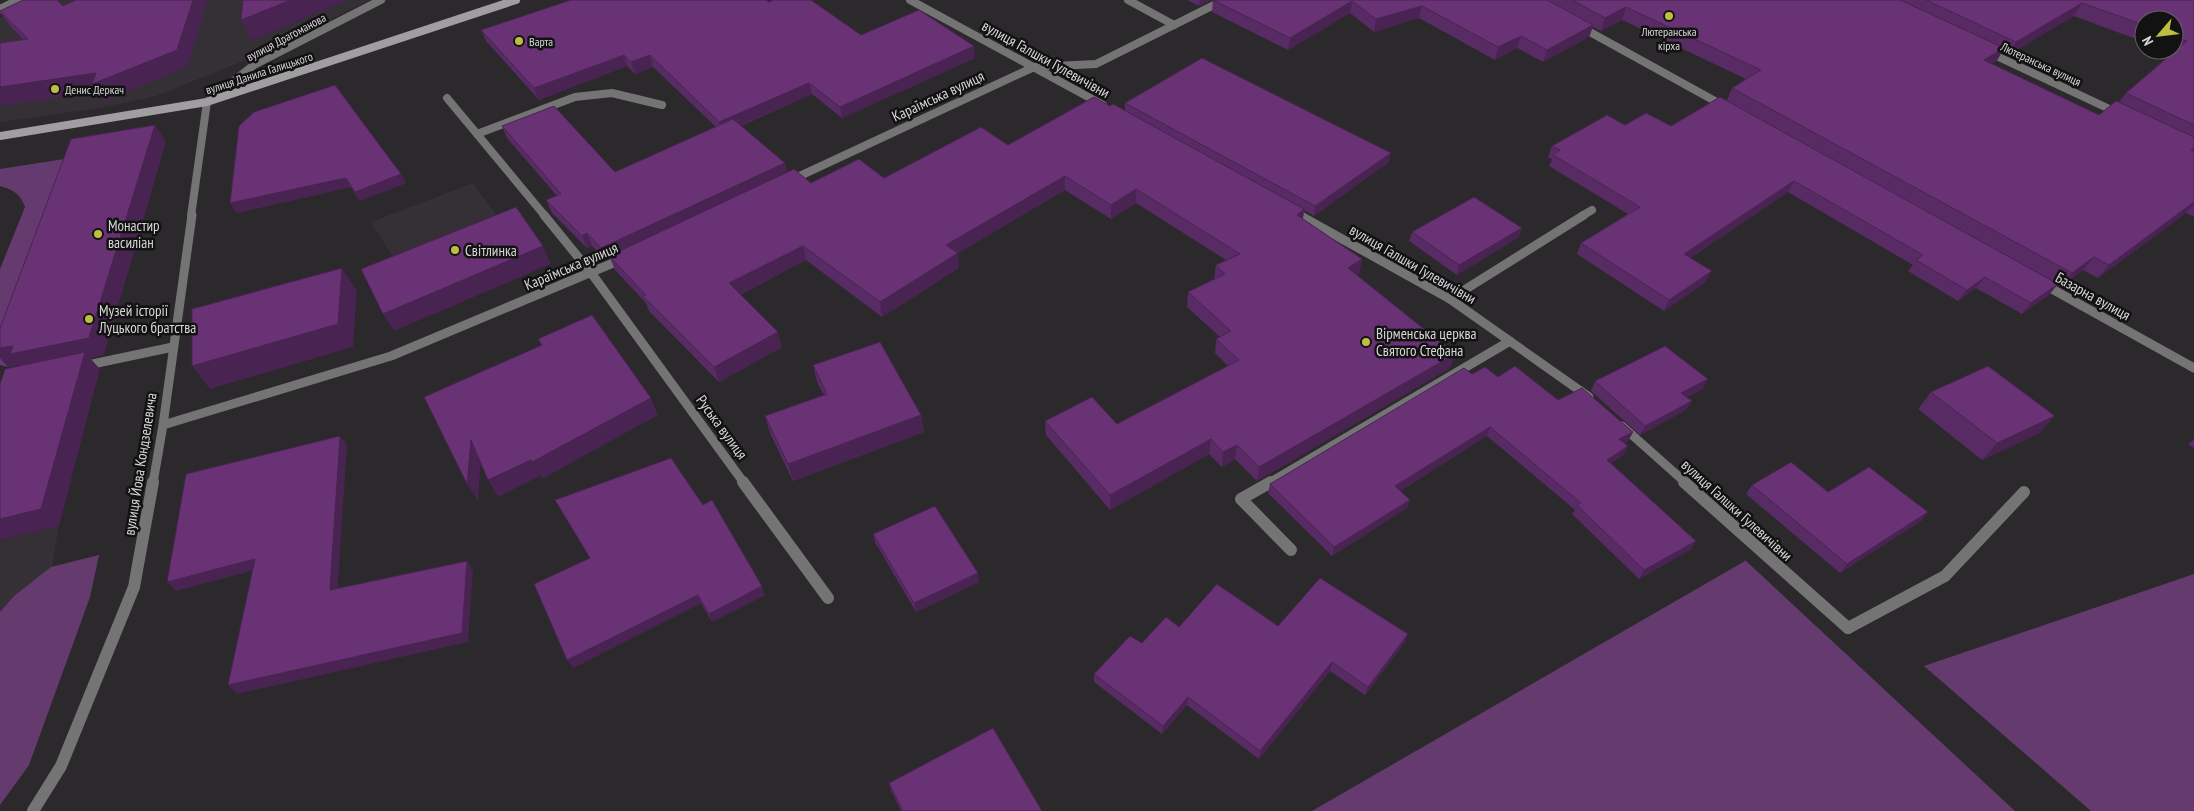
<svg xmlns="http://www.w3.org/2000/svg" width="2194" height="811" font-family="'PT Sans Narrow',sans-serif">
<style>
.built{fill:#352f36}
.green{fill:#653b6f}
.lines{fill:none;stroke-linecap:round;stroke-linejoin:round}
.service-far2{stroke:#757475;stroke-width:8}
.service-far1{stroke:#757475;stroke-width:9}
.service{stroke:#757475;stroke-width:12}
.pedestrian{stroke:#757475;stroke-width:8}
.minor-far2{stroke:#757475;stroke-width:8}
.minor-far1{stroke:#757475;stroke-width:9}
.minor{stroke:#757475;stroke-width:12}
.secondary{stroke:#a09ea0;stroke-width:8}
.wall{fill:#592b65;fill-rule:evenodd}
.shaded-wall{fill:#492352}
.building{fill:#683275;stroke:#492352}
.poi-dot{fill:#bebf42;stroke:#131213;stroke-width:2}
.labels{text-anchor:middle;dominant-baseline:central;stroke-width:5;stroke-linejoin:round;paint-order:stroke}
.far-poi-label{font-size:12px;fill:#d8d7d8;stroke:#131213;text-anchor:start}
.far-street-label{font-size:12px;fill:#d8d7d8;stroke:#131213}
.street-label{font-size:15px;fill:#d8d7d8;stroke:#131213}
.poi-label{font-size:15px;fill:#d8d7d8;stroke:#131213;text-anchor:start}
</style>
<rect width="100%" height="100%" fill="#2b292b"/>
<path class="built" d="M33 0H370L251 58 156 96 100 108 0 122V18Z
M473 183 537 270 429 316 371 222Z
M59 526 52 567 99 555 90 597 29 765 0 805V540Z"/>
<path class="green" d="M84 156 8 367 0 365V269L25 207C20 193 13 190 0 186V169Z
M99 555 90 597 29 765 0 805V612L14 596 51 567Z
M1745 560 2015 811H1312L1745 561Z
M2194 574V811H2091L1924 666Z"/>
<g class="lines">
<path class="service-far2" d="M1128 0 1174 25
M447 98 545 216
M477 134 575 97 612 93 662 105
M1582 216 1592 210"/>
<path class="service-far1" d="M544 215 592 274
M1450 299 1584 215
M83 366 173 347
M1269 483 1510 341"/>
<path class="service" d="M1271 482 1241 499 1291 550
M1848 628 1945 576 2024 492"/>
<path class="pedestrian" d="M207 102 254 65 381 0"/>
<path class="minor-far2" d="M910 0 1103 105
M0 9 18 0
M1579 26 1724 106
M1988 52 2120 114
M789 181 1034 67 1096 64 1224 0
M1292 211 1302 216
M191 216 207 102"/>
<path class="minor-far1" d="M1299 215 1450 299 1589 397
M592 274 744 483
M2043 284 2194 368
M163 425 391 356 625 258
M1622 426 1686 483
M153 483 163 425 192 215"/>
<path class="minor" d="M743 482 828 598
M1684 482 1848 628
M33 811 61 766 134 587 153 482"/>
<path class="secondary" d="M0 136 207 102 516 0"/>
</g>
<path class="wall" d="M76 0H207L188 66 104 101 97 92 24 40 12 28 0 12 63 6Z
M1187 0H1211L1199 6Z
M1213 0H2194V149L2193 151H2194V217L2186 213 2098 278 2083 270 2061 286 2057 284 2049 295 2022 314 1976 288 1958 301 1908 271 1913 265 1788 192 1690 258 1706 282 1664 311 1577 254 1581 243 1628 214 1549 166 1552 159 1548 157 1552 146 1625 125 1671 126 1727 100 1732 88 1746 79 1622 20 1601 31 1593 27 1589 37 1543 62 1517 48 1495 60 1419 18 1374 32 1350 13 1288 50 1212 12ZM2074 16 2144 42V20H2174V50H2167L2173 52 2126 93 2119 102 2099 115 1991 64 1996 62 2002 52 2008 55Z
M769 2 861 35 975 58 842 118 812 94 741 126 788 172 811 183 884 178 1008 145 1110 106 1125 110V103L1389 162 1314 216 1304 210 1303 219 1362 259 1359 274 1357 275 1455 354 1450 368 1257 481 1235 459 1222 467 1209 454 1110 510 1046 435 1045 421 1117 424 1228 366 1215 353 1216 339 1220 337 1187 307 1188 292 1214 279 1216 265 1226 260 1136 203 1111 219 1065 190 958 253 959 268 882 317 806 260 740 295 782 347 719 382 649 311 646 303 615 270 610 258 606 260 592 246 587 248 552 213 546 200 557 196 507 138 502 126 615 172 716 127 653 67 635 74 627 66 539 100 486 41 481 30Z
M239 126 401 174 406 183 360 201 351 187 236 213Z
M1412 232 1519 237 1457 275 1409 241Z
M813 365 921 415 924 432 793 481 770 433 765 416 824 395 817 382Z
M1472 374 1498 377 1558 400 1633 432 1628 441 1624 443 1628 446 1623 455 1611 463 1696 541 1690 550 1639 579 1572 514 1575 510 1487 436 1400 491 1410 500 1407 508 1332 556 1268 493 1270 484Z
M1595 381 1703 389 1687 397 1686 410 1640 435 1591 391Z
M1931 392 2040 433 1982 460 1918 409Z
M2194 439V448L2188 444Z
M1752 485 1828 492 1928 512 1921 521 1840 573 1746 494Z
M555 500 703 505 765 595 712 622 701 603 573 668 590 558Z
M873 534 979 582 916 612 875 542Z
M1278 626 1405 642 1365 695 1330 671 1259 759 1187 705 1162 734 1094 682V674L1179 627Z
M889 783 1042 811H901L891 790Z"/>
<path class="shaded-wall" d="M193 0H207L188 66 104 101 97 92 0 106V87Z
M291 0H348L252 40 241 20Z
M1200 0H1211L1199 6Z
M1352 1 1350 13 1288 50 1290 38Z
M2082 3 2074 16 2008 55 2016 42Z
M1422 6 1419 18 1374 32 1376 19Z
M1626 7 1622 20 1601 31 1605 18Z
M1593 25 1589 37 1543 62 1547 50Z
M1521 36 1517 48 1495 60 1498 47Z
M974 46 975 58 842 118 840 107Z
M2004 48 1996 62 1975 74 1984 60Z
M624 55 627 66 539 100 534 88Z
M650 55 653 67 635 74 631 62Z
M809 83 812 94 723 133 719 122Z
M155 125 166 142 104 355 90 358 100 369 59 526 0 540V519L27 372 20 365 8 367 0 358V348Z
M1391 153 1389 162 1314 216 1315 206Z
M785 163 788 176 609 256 610 258 606 260 601 248Z
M401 174 406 183 360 201 355 192Z
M1065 176V190L958 253 959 268 882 317 880 302 946 245Z
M346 178 351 187 236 213 230 203Z
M1794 181 1788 192 1679 265 1684 254Z
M1136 189V203L1111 219V205Z
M2194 202V204L2186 213 2098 278 2109 265Z
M1304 209 1302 224 1297 215Z
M1522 228 1519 237 1457 275 1459 265Z
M587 233 592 246 587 248 582 236Z
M543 246 551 264 394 331 383 314Z
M803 246 806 260 733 298 729 283Z
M2094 257 2083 270 2061 286 2072 273Z
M1362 259 1359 274 1345 283 1348 268Z
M342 268 357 291 353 347 210 389 192 366Z
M1712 271 1706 282 1664 311 1669 300Z
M1985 277 1976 288 1958 301 1967 290Z
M2058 284 2049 295 2022 314 2031 303Z
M778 332 782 347 719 382 714 367Z
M1455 354 1450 368 1257 481 1259 467Z
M1708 379 1703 389 1677 402 1681 393Z
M651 398 658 415 542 479 532 462Z
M1692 401 1686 410 1640 435 1645 426Z
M921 415 924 432 793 481 788 464Z
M2055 416 2040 433 1982 460 1997 443Z
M1490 427 1487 436 1393 495 1395 486Z
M1633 432 1628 441 1615 449 1619 439Z
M340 436 347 445 337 599 330 590Z
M1211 439 1209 454 1110 510V495Z
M471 440 481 457 478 501 467 484Z
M1237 445 1235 459 1222 467 1223 452Z
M1628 446 1623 455 1603 469 1607 460Z
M531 460 540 476 498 497 488 480Z
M1410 500 1407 508 1332 556 1334 547Z
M1928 512 1921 521 1840 573 1847 564Z
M1696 541 1690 550 1639 579 1644 570Z
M255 559 263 568 176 591 167 582Z
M467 561 473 570 468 642 237 694 228 685Z
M978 573 979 582 916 612 914 603Z
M762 586 765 595 712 622 709 614Z
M698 595 701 603 573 668 567 660Z
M1408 634 1405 642 1365 695 1368 687Z
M1332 662 1330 671 1259 759 1260 751Z
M1188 697 1187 705 1162 734 1163 726Z"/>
<path class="building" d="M23 0H57L63 6 76 0H193L177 50 92 84 96 73 0 87V43L28 39 0 11Z
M243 0H291L241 20Z
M571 0H766L769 2 773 0H811L861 35 919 10 974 46 840 107 809 83 719 122 650 55 631 62 624 55 534 88 481 30Z
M1213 0H1547L1593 25 1547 50 1521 36 1498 47 1422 6 1376 19 1352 1 1290 38Z
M1572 0H1900L2004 48 1984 60 2099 115 2116 101 2194 137V147L2191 150 2194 151V202L2109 265 2094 257 2072 273 1732 88 1761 70 1626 7 1605 18Z
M1926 0H2194V125L2126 93 2187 41 2174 36V20H2144V25L2082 3 2016 42Z
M1202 58 1391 153 1315 206 1125 103Z
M335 85 401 174 355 192 346 178 230 203 239 126 254 112Z
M1094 97 1110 106 1113 104 1304 209 1297 215 1362 259 1348 268 1455 354 1259 467 1237 445 1223 452 1211 439 1110 495 1045 421 1092 397 1117 424 1239 360 1216 339 1231 331 1188 292 1225 274 1216 265 1240 254 1136 189 1111 205 1065 176 946 245 958 253 880 302 803 246 729 283 778 332 714 367 643 296 646 295 609 256 794 169 811 183 859 159 884 178 981 127 1008 145Z
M1720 97 2058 284 2031 303 1985 277 1967 290 1916 260 1923 255 1794 181 1684 254 1712 271 1669 300 1581 243 1640 207 1553 155 1560 150 1552 146 1607 115 1625 125 1646 113 1671 126Z
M554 106 615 172 733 119 785 163 601 248 587 233 582 236 546 200 561 194 502 126Z
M155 125 89 338 10 354 13 346 0 348V328L71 139Z
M1474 197 1522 228 1459 265 1412 232Z
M516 207 543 246 383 314 361 269Z
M342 268 338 324 192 366V309Z
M592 315 651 398 532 462 531 460 488 480 471 440 467 484 424 397 542 345 538 339Z
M880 342 921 415 788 464 765 416 827 394 813 365Z
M1665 346 1708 379 1681 393 1692 401 1645 426 1595 381Z
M85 352 41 509 0 519V384L5 369Z
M1515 366 1558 400 1582 388 1633 432 1619 439 1628 446 1607 460 1696 541 1644 570 1577 505 1581 503 1490 427 1395 486 1410 500 1334 547 1270 484 1464 368 1472 374 1485 367 1498 377Z
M1988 366 2055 416 1997 443 1931 392Z
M340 436 330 590 467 561 462 633 228 685 255 559 167 582 186 474Z
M671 458 703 505 712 500 762 586 709 614 698 595 567 660 534 584 590 558 555 500Z
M1791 462 1828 492 1869 467 1928 512 1847 564 1752 485Z
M935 506 978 573 914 603 873 534Z
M1320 578 1408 634 1368 687 1332 662 1260 751 1188 697 1163 726 1094 674 1130 636 1142 643 1166 617 1179 627 1217 584 1278 626Z
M993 728 1042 811H903L889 783Z"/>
<g class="poi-dot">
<circle cx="1669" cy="16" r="5"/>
<circle cx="519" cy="41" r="5"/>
<circle cx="55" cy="89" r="5"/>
<circle cx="98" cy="234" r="5"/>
<circle cx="455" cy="250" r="5"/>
<circle cx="89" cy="319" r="5"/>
<circle cx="1366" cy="342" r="5"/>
</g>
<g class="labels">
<g class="far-poi-label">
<text x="1669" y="31" text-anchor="middle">Лютеранська<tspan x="1669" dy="14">кірха</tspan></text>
<text x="529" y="41">Варта</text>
<text x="65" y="89">Денис Деркач</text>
</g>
<g class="far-street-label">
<text transform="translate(286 37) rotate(-28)">вулиця Драгоманова</text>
<text transform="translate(2041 64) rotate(25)">Лютеранська вулиця</text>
<text transform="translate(259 73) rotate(-18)">вулиця Данила Галицького</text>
</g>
<g class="street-label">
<text transform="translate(1046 59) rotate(29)">вулиця Галшки Гулевичівни</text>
<text transform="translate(938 96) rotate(-25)">Караїмська вулиця</text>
<text transform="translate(1413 264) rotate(30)">вулиця Галшки Гулевичівни</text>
<text transform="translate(571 266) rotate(-23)">Караїмська вулиця</text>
<text transform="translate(2093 296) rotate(29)">Базарна вулиця</text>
<text transform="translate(722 427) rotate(54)">Руська вулиця</text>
<text transform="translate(140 464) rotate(-81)">вулиця Йова Кондзелевича</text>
<text transform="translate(1737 510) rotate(42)">вулиця Галшки Гулевичівни</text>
</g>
<g class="poi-label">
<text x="108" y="225">Монастир<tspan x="108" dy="17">василіан</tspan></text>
<text x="465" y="250">Світлинка</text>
<text x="99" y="310">Музей історії<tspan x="99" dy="17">Луцького братства</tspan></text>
<text x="1376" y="333">Вірменська церква<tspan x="1376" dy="17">Святого Стефана</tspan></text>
</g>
</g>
<g transform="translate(2159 35) rotate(242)"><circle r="24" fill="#131213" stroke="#626162"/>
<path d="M0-4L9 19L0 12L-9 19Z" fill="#bebf42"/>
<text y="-8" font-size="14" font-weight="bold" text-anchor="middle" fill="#d8d7d8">N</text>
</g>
</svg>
